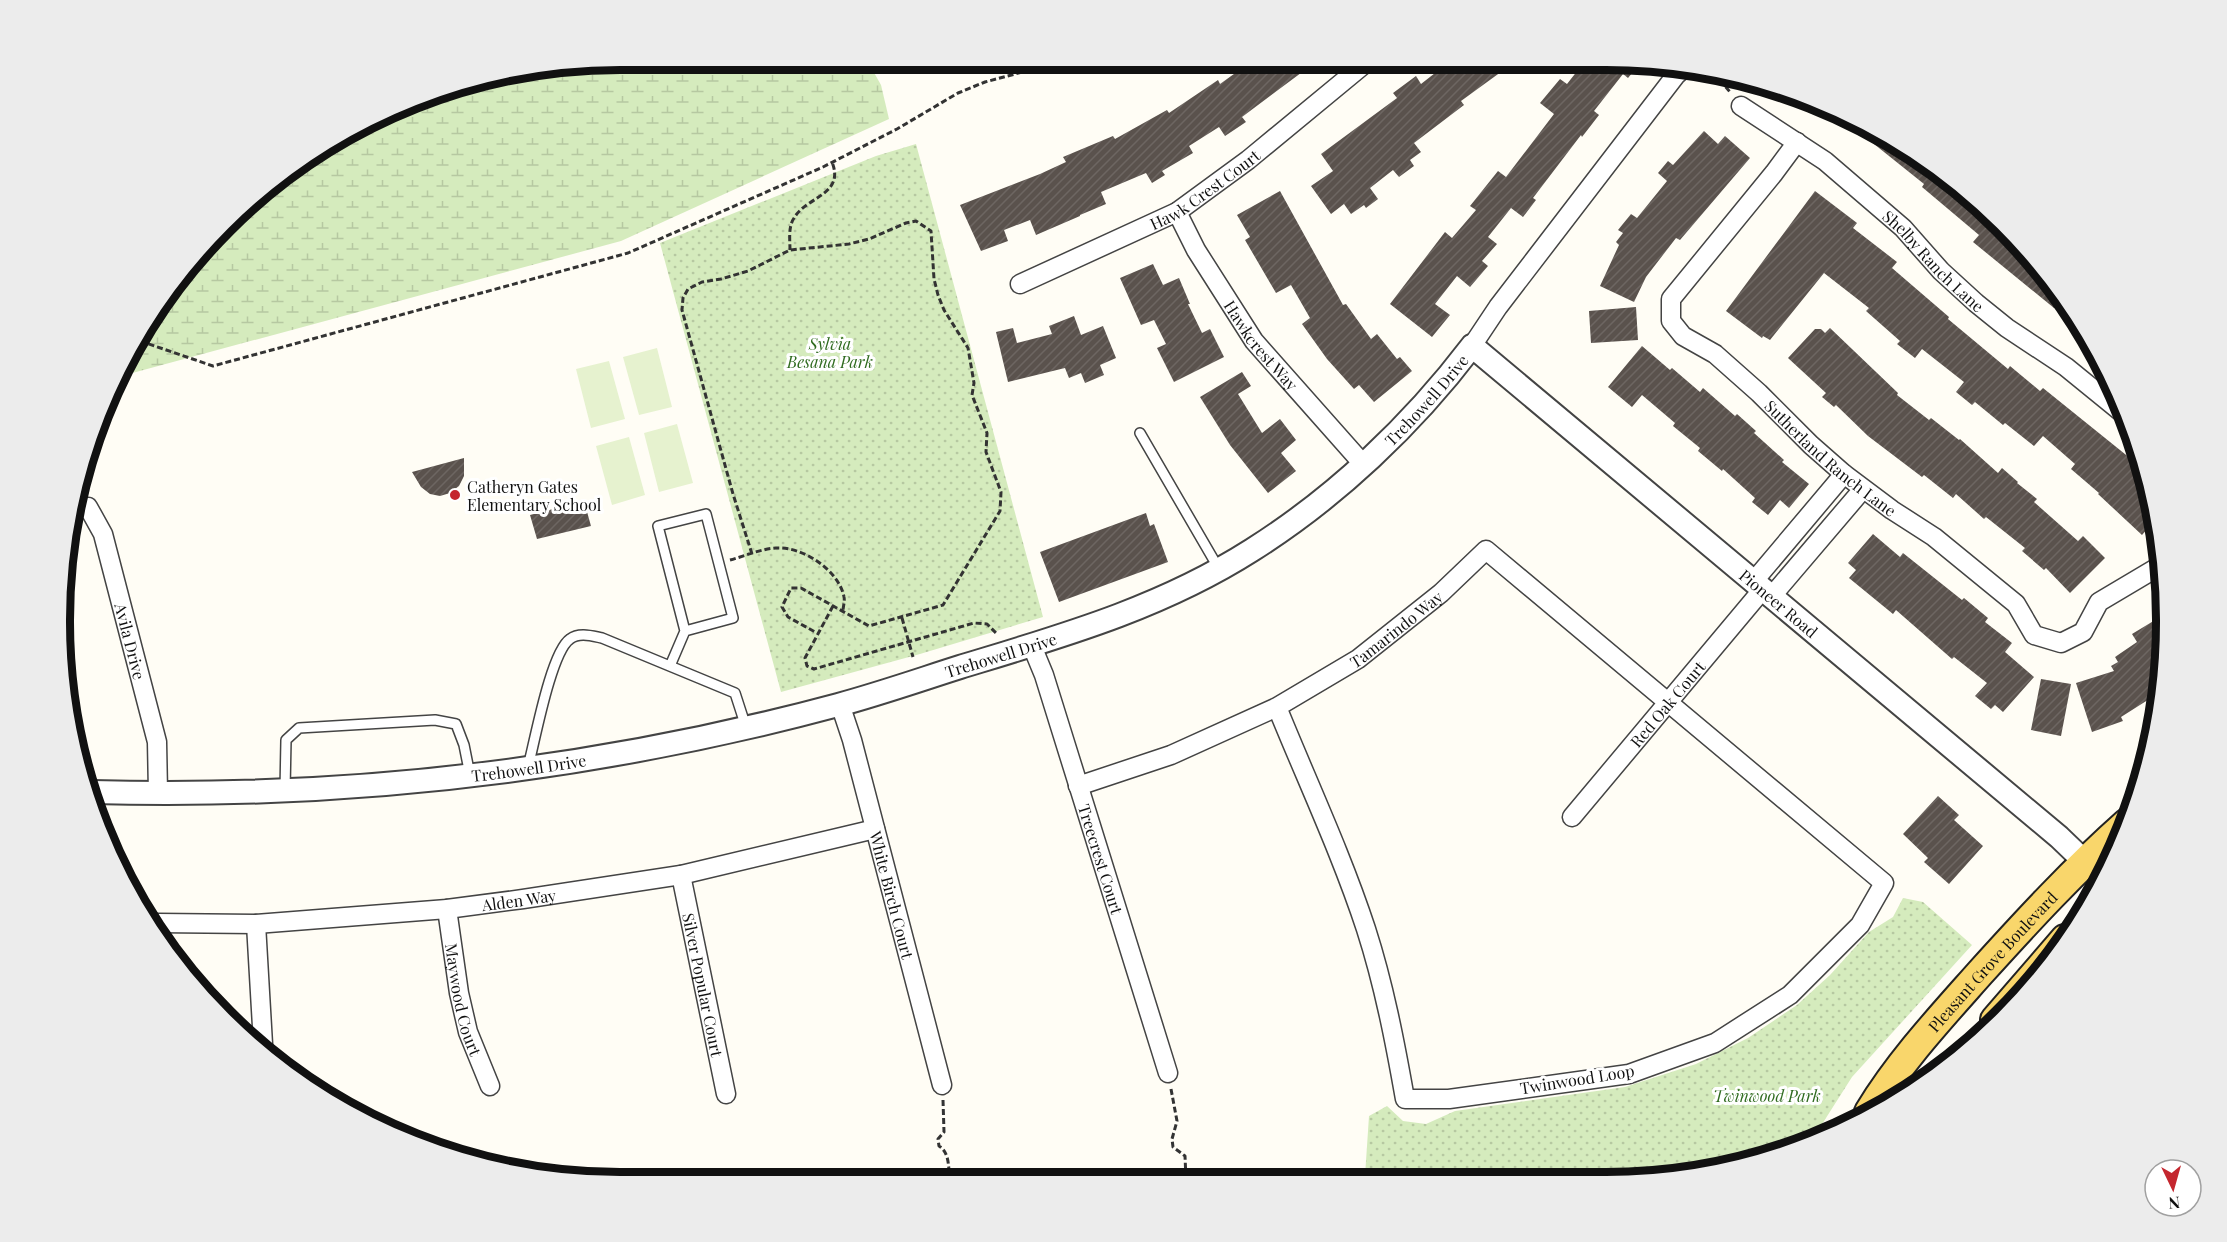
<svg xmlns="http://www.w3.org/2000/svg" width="2227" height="1242" font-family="'Playfair Display',serif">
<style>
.green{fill:url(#green-dots)}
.wetland{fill:url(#wetland-marsh)}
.pitch{fill:#e6f2cf}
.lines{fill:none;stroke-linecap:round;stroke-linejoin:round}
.stream{stroke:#3f96cf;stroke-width:5}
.building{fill:url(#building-hatch)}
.service-casing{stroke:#444;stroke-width:12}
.minor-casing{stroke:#444;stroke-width:21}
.tertiary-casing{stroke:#444;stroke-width:26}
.primary-casing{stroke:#222;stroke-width:32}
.path{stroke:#333;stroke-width:3;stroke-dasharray:6 3;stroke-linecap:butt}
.service{stroke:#fff;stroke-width:9}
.minor{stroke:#fff;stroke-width:18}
.tertiary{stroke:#fff;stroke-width:22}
.primary{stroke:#f9d66b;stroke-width:28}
.poi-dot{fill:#c4262e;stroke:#fff;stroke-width:2}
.labels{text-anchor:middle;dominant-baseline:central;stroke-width:6;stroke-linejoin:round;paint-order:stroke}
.street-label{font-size:16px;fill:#111;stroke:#fff}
.park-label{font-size:16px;font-style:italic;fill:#2f6b1f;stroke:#fff}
.poi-label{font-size:16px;fill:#111;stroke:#fff;text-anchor:start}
.rim{fill:none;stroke:#111;stroke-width:8}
</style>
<defs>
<pattern id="green-dots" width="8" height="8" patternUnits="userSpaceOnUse" patternTransform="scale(1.5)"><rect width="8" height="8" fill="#d5ebbd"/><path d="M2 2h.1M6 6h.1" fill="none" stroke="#b6c8a1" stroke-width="1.8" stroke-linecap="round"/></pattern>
<pattern id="wetland-marsh" width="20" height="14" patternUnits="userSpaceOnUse" patternTransform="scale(1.5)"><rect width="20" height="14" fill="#d5ebbd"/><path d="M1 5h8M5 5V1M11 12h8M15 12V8" fill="none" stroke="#b6c8a1"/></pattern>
<pattern id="building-hatch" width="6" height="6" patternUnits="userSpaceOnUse" patternTransform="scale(1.5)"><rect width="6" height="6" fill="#5a524d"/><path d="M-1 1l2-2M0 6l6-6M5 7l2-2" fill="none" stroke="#6d6662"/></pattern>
</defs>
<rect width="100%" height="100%" fill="#fffdf5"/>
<path class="green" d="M916 144 1043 617 920 654 781 692 660 243 876 156Z
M1903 898 1923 902 1972 945 1852 1077 1812 1140 1787 1152 1679 1177 1375 1178 1365 1176 1369 1116 1387 1106 1403 1121 1426 1124 1455 1111 1625 1087 1696 1064 1748 1038 1797 1005 1830 975 1869 932 1893 917Z"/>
<path class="wetland" d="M621 60H867L881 85 889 119 621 241 125 375 154 310 279 176 440 90Z"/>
<path class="pitch" d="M657 348 672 407 639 415 623 357Z
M609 361 625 419 591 428 576 369Z
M677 424 693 483 659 492 644 433Z
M629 437 645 495 612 505 596 446Z"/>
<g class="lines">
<path class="stream" d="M805 60 812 65 818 60"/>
</g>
<path class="building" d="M1252 61H1317L1242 117 1246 122 1225 136 1219 127 1189 146 1193 153 1162 171 1165 175 1152 183 1146 173 1101 192 1106 204 1080 215V216L1036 235 1030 220 1004 230 1008 241 981 251 960 205 1040 174 1066 162 1063 157 1113 136 1115 139 1167 110 1169 113 1218 80 1220 84Z
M1440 61H1516L1461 101 1464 105 1414 143 1421 152 1410 160 1414 166 1399 177 1393 170 1370 188 1378 199 1366 208 1364 205 1351 214 1344 204 1331 214 1311 186 1333 171 1321 154 1397 98 1393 93 1416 76 1421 84 1444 66Z
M1585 61H1642L1628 78 1623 74 1594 111 1599 115 1582 137 1581 135 1533 198 1536 200 1523 217 1511 208 1488 237 1497 244 1482 261 1488 266 1470 287 1457 276 1435 304 1450 315 1432 337 1390 304 1445 232 1452 238 1476 210 1470 206 1498 171 1506 177 1554 114 1540 103 1560 79 1567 84Z
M1851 120 1886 135 1976 199 2051 279 2063 298 2054 308 1973 242 1979 235 1922 187 1924 184 1849 124Z
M1704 131 1718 144 1725 136 1750 158 1680 240 1676 238 1646 277 1634 302 1600 286 1619 245 1616 242 1623 233 1618 230 1631 214 1637 218 1667 181 1658 173 1668 161 1673 165Z
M1280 191 1343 305 1346 304 1371 339 1377 334 1397 359 1400 357 1412 371 1374 402 1359 385 1354 389 1327 359 1302 324 1310 318 1291 285 1276 293 1245 240 1250 237 1237 215Z
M1815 191 1857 223 1853 228 1897 262 1892 268 1949 317 1948 319 2008 369 2010 366 2040 391 2043 388 2146 471 2155 520 2142 535 2098 494 2099 493 2071 469 2075 464 2043 436 2034 446 2005 423 2003 425 1975 402 1972 405 1956 392 1964 382 1922 349 1915 358 1897 344 1900 341 1866 311 1869 308 1824 273 1770 340 1763 336 1762 338 1726 311Z
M1153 264 1163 285 1179 278 1190 304H1188L1202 333 1210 329 1224 357 1174 382 1157 348 1166 344 1154 320 1141 325 1120 278Z
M1636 307 1638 340 1591 343 1589 311Z
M1074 316 1081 335 1103 326 1116 358 1100 365 1104 375 1085 383 1081 373 1069 378 1065 368 1008 382 996 332 1013 328 1017 343 1052 334 1049 326Z
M1830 328 1898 393 1897 395 1929 420 1931 418 1959 440 1960 439 1998 473 2002 468 2018 482 2017 483 2037 499 2034 502 2078 541 2083 536 2105 558 2070 593 2046 568 2044 570 2022 551 2025 548 1986 517 1984 519 1956 494 1953 498 1924 475 1922 477 1868 436 1836 405 1834 407 1822 397 1826 393 1788 358 1815 329H1821L1825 333Z
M1642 346 1670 370 1672 368 1700 392 1703 388 1735 416 1737 414 1756 431 1754 433 1784 460 1782 462 1809 484 1789 508 1780 500 1768 515 1752 502 1755 498 1723 469 1722 471 1698 451 1700 448 1673 426 1675 423 1642 395 1632 407 1608 387Z
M1242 372 1251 386 1238 394 1262 433 1280 419 1296 440 1281 453 1296 471 1268 493 1230 445 1200 397Z
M464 458V476L459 486 450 493 440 496 430 494 421 487 412 472Z
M584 501 591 526 537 539 530 515Z
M1146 513 1150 526 1154 524 1168 562 1059 602 1040 552Z
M1873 534 1900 557 1903 553 1962 600 1964 598 1988 618 1985 622 2012 643 2005 652 2034 677 2003 712 1995 705 1991 709 1975 696 1987 683 1954 657 1952 659 1896 610 1893 614 1849 578 1856 570 1848 563Z
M2165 614 2163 679 2157 683 2162 691 2121 717 2123 721 2092 732 2076 683 2114 671 2111 666 2118 662 2115 657 2137 642 2132 634Z
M2041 679 2071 684 2061 736 2031 730Z
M1938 796 1959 815 1954 820 1983 846 1949 884 1924 862 1928 858 1903 834Z"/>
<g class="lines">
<defs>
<path id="service" d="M1140 433 1219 569
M670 666 685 631 733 618 706 514 658 526 685 631
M528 767C535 740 551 652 570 639 579 632 592 636 602 638L735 693 746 727
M285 790 286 740 299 728 435 720 456 724 464 745 470 775"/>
<g id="minor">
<path id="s1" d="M1741 106 1825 161 1903 228 1941 271 1976 303 2007 328 2066 367 2125 415"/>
<path id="s2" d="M1797 142 1774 173 1671 299V321L1683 336 1715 354 1759 393 1811 445 1844 474 1892 510 1934 537 2016 604 2034 635 2061 643 2083 632 2099 602 2163 564"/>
<path id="s3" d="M1177 212 1196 250 1254 341 1363 464"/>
<path id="s4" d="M1020 284 1177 212 1248 160 1368 61"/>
<path d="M1472 346 1498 307 1676 75 1684 68"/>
<path id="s5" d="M76 510 88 507 103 534 157 742 158 792"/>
<path d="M1753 582 1844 474"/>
<path d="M1771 597 1863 489"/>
<path id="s6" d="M1032 646 1044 675 1168 1073"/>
<path id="s7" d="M840 704 852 740 942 1085"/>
<path id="s8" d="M1078 786 1171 755 1277 707 1358 659 1441 593 1486 550 1884 883 1860 925 1790 995 1715 1043 1629 1074 1449 1099H1405C1395 1042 1384 985 1366 929 1341 853 1307 781 1277 707"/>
<path id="s9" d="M1572 817 1763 589"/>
<path id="s10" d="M681 875 726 1094"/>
<path id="s11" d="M447 909 459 993 468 1032 490 1086"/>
<path id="s12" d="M157 923 256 924 447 909 523 899 681 875 875 829"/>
<path d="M256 924 263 1044"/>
</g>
<g id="tertiary">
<path id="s13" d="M92 792C343 799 596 770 838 705 879 694 919 680 960 667 1062 636 1161 608 1252 550 1336 497 1412 425 1472 346L2059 837 2085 862"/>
</g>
<g id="primary">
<path d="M1995 1020 2065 939"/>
<path id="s14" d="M1869 1112C1900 1061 1941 1017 1980 973 2027 921 2075 869 2127 823"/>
</g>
</defs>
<use href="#service" class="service-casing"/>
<use href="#minor" class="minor-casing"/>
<use href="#tertiary" class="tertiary-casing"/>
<use href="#primary" class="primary-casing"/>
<path class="path" d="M1714 73 1730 92
M790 250C790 240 788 227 794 218 807 196 845 195 832 162
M140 341 213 366 628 253 823 167 897 129 958 93 985 82 1064 61
M752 554 733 494 682 310 683 298 688 289 702 282 721 279 748 271 790 250 849 244 869 239 906 223 916 221 931 231 934 279 938 295 944 310 968 348 974 383 972 395 987 433 986 452 1001 492 1000 511 943 605 869 626 801 588H791L782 607 788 617 817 633
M730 560C745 556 760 549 776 548 802 546 839 570 844 597 845 601 843 607 843 611
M833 606 805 658 807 666 814 669 974 623 987 624 997 634
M902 618 913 657
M1171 1089 1177 1121 1172 1139 1173 1147 1185 1156 1186 1179
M943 1100 944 1132 938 1139 939 1146C950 1153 948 1167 950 1180"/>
<use href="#service" class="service"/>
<use href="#minor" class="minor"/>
<use href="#tertiary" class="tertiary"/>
<use href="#primary" class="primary"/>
</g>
<circle class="poi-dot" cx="455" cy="495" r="6"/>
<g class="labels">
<g class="street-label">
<text stroke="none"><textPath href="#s4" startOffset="208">Hawk Crest Court</textPath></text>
<text stroke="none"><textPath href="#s1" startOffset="248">Shelby Ranch Lane</textPath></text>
<text stroke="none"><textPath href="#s3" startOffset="158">Hawkcrest Way</textPath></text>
<text stroke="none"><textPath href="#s13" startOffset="1428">Trehowell Drive</textPath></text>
<text stroke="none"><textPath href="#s2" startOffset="435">Sutherland Ranch Lane</textPath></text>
<text stroke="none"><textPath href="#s13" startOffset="1899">Pioneer Road</textPath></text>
<text stroke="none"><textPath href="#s8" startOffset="357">Tamarindo Way</textPath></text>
<text stroke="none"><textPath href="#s5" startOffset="154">Avila Drive</textPath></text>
<text stroke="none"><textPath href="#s13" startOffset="924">Trehowell Drive</textPath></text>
<text stroke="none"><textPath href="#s9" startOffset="148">Red Oak Court</textPath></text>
<text stroke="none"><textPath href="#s13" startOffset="438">Trehowell Drive</textPath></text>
<text stroke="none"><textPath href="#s6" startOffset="224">Treecrest Court</textPath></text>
<text stroke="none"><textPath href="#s7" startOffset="198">White Birch Court</textPath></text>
<text stroke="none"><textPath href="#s12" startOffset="363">Alden Way</textPath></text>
<text stroke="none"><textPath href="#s14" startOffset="195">Pleasant Grove Boulevard</textPath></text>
<text stroke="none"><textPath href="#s10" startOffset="112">Silver Popular Court</textPath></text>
<text stroke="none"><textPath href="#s11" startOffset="92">Maywood Court</textPath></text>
<text transform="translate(1577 1079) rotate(-9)">Twinwood Loop</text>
</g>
<g class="park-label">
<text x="830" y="343">Sylvia<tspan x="830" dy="18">Besana Park</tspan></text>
<text x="1767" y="1095">Twinwood Park</text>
</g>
<g class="poi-label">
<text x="467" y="486">Catheryn Gates<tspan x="467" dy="18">Elementary School</tspan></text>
</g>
</g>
<path d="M0 0H2227V1242H0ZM620 70H1606A550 550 0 0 1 2156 620V622A550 550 0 0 1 1606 1172H620A550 550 0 0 1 70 622V620A550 550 0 0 1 620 70Z" fill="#ececec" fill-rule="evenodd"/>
<path class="rim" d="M620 70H1606A550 550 0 0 1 2156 620V622A550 550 0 0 1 1606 1172H620A550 550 0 0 1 70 622V620A550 550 0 0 1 620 70Z"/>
<g transform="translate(2173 1188) rotate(175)"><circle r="28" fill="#ffffff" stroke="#a0a0a0" stroke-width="1.5"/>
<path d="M0-4.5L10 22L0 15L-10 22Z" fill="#c4262e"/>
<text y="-9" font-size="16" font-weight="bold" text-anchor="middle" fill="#111111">N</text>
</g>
</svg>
